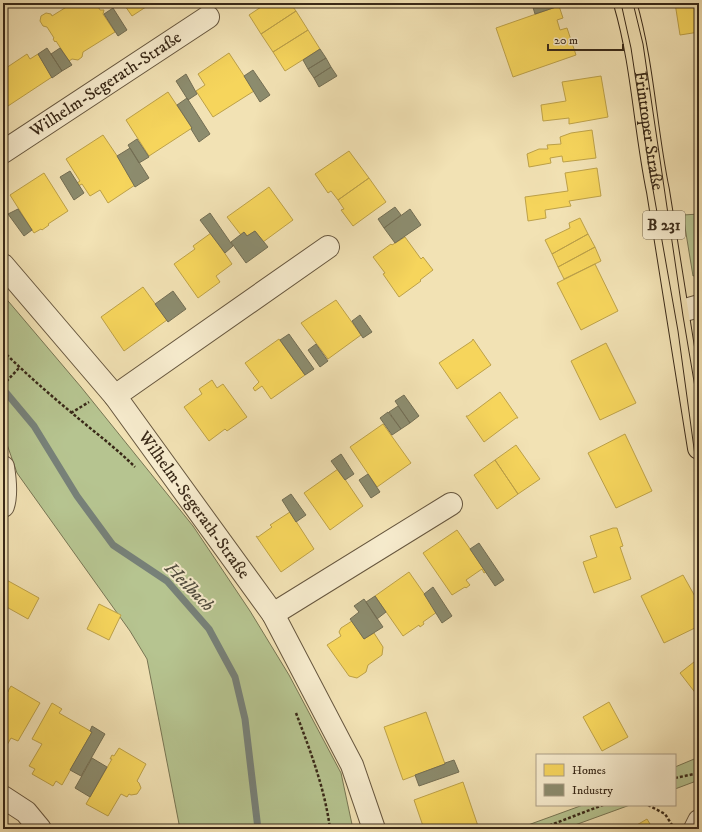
<svg xmlns="http://www.w3.org/2000/svg" width="702" height="832" font-family="'IM FELL DW Pica',serif">
<style>
.green{fill:#b6c490;stroke:#787654}
.homes{fill:#f6d55c;stroke:#bda148}
.industry{fill:#8c8c6e;stroke:#736e54}
.lines{fill:none;stroke-linecap:round;stroke-linejoin:round}
.stream{stroke:#778179;stroke-width:7}
.minor-casing{stroke:#67573f;stroke-width:24}
.major-casing{stroke:#392918;stroke-width:24}
.path{stroke:#392918;stroke-width:2.5;stroke-dasharray:3 2;stroke-linecap:butt}
.minor{stroke:#f7ecce;stroke-width:22}
.major{stroke:#f2e2b4;stroke-width:22}
.tram{stroke:#392918;stroke-width:1}
.labels{text-anchor:middle;dominant-baseline:central;stroke-width:4;stroke-linejoin:round;paint-order:stroke}
.shield{fill:#f7ecce;stroke:#72644f;stroke-width:1}
.shield-label{font-size:16px;font-weight:bold;fill:#392918}
.street-label{font-size:17px;fill:#392918;stroke:#f7ecce}
.water-label{font-size:18px;font-style:italic;fill:#534e40;stroke:#f7ecce}
</style>
<rect width="100%" height="100%" fill="#f2e2b4"/>
<filter id="stains"><feTurbulence type="fractalNoise" baseFrequency=".005" numOctaves="4"/><feColorMatrix values="0 0 0 0 .2 0 0 0 0 .09 0 0 0 0 .02 0 0 0 .5 -.17"/></filter>
<radialGradient id="worn" r=".72"><stop offset=".6" stop-color="#630" stop-opacity="0"/><stop offset="1" stop-color="#630" stop-opacity=".3"/></radialGradient>
<path class="green" d="M699 214V274L693 276 683 215Z
M3 295 81 387 193 526 250 611 289 675 341 773 353 829H180L147 659 130 631 17 473 3 433Z
M699 757V780L675 789V767Z
M583 805H630L564 829H517Z"/>
<path class="homes" d="M68 3H96L100 10H104L103 14 115 32 83 52 82 57 78 60 72 59 69 61 56 41 55 42 53 39 54 38 47 27 43 26 40 21 41 16 46 13 51 14 52 16 68 6Z
M123 3H152L132 16Z
M267 3H290L296 11 261 34 249 15Z
M675 3H699V32L680 35Z
M559 6 563 18 557 20 560 30 567 28 576 55 513 77 496 28Z
M296 11 308 30 273 52 261 34Z
M308 30 320 49 285 71 273 52Z
M229 53 254 91 213 117 196 91 205 85 198 74Z
M27 54 30 59 38 54 52 77 8 106 3 99V70Z
M601 76 608 117 569 124V118L543 121 541 105 566 101 562 82Z
M168 92 192 128 149 156 126 120Z
M592 130 596 158 563 162 562 156 550 158 551 163 529 167 527 154 539 149H548L547 145 561 144 560 137 571 133Z
M103 135 128 172 127 173 135 185 108 203 100 190 90 196 82 184 78 186 77 183 80 181 66 159Z
M349 151 369 178 338 200 331 191 328 193 315 174Z
M597 168 601 196 569 201 571 206 545 210 546 218 528 221 525 197 568 191 565 173Z
M44 173 68 211 48 224 49 225 42 230 41 229 34 233 10 195Z
M369 178 386 202 353 226 341 210 344 209 338 200Z
M269 187 293 220 263 242 255 231 247 236 244 232 241 235 227 217Z
M580 218 588 234 552 254 545 240 570 228 569 223Z
M211 233 232 264 216 276 220 282 198 298 174 264 195 249 193 246Z
M588 234 595 247 558 267 552 254Z
M405 237 421 259 423 257 433 270 420 280 421 281 399 297 383 274 385 273 373 257 391 244 392 245Z
M595 247 601 261 564 279 558 267Z
M595 264 618 311 581 330 557 283Z
M143 287 167 320 124 351 101 317Z
M336 300 361 335 328 359 301 323Z
M279 339 305 375 271 399 262 386 255 391 253 388 259 382 245 363Z
M473 339 491 365 457 389 439 363 472 341Z
M606 343 636 403 600 420 571 361Z
M212 380 217 388 223 384 247 417 227 431 225 429 209 441 184 407 202 394 199 389Z
M500 392 518 418H516L484 442 466 416H468Z
M383 424 411 463 377 487 350 447Z
M625 434 652 491 616 508 588 453Z
M516 445 540 479 518 494 495 460Z
M495 460 518 494 497 509 474 475Z
M338 469 363 506 330 530 304 493Z
M290 512 314 549 281 572 256 536 258 537 272 527 270 525Z
M613 528H617L623 546 620 547 631 579 594 593 583 562 597 557 590 536Z
M457 530 486 572 484 573 482 569 466 580 470 585 466 588 465 587 452 595 423 553Z
M409 572 437 612 423 622 424 624 420 627 419 625 403 636 375 596Z
M683 575 697 600 695 601 699 609V626L664 643 641 596Z
M3 578 39 598 28 619 3 605Z
M99 604 121 615 109 640 87 629Z
M352 621 364 639 374 633 383 647 382 655 368 665 366 672 357 678 349 676 327 645 341 636 339 632 341 628Z
M699 658V694L697 695 680 673Z
M11 686 40 703 18 741 11 738 3 752V700Z
M609 702 628 737 602 751 583 717Z
M52 703 62 709 59 713 92 732 62 785 56 781 53 786 32 774 35 769 29 766 42 744 32 739Z
M426 712 445 764 403 780 384 727Z
M119 748 146 764 137 781 139 783 141 788 137 794 131 795 129 794 127 797 121 794 108 816 86 804 112 759H110L112 755 114 756Z
M463 782 479 829H447V828L443 829H424L414 800Z
M647 819 653 829H630Z"/>
<path class="industry" d="M535 3H557L559 6 535 14 532 4Z
M113 8 127 30 118 36 104 14Z
M47 48 62 71 52 78 38 54Z
M60 48 72 65 62 71 51 54Z
M320 49 326 58 308 69 303 60Z
M326 58 331 67 314 78 308 69Z
M331 67 337 76 319 87 314 78Z
M253 70 270 95 260 102 244 76Z
M186 74 197 94 188 100 176 81Z
M187 98 210 134 199 142 191 129 192 128 177 105Z
M137 139 149 157 139 163 128 145Z
M130 148 149 178 135 187 117 156Z
M70 171 84 193 74 200 60 177Z
M395 207 401 215 384 228 378 219Z
M18 209 32 230 24 236 8 214Z
M410 209 421 225 395 243 384 228Z
M210 213 233 246 225 253 200 220Z
M255 231 268 247 246 263 231 242 244 232 247 236Z
M173 291 186 309 168 322 155 304Z
M360 315 372 332 363 338 352 321Z
M289 334 314 369 305 375 280 340Z
M316 344 328 361 320 367 308 350Z
M404 395 419 416 410 423 395 401Z
M398 406 410 423 401 429 389 412Z
M388 412 401 429 392 435 380 418Z
M341 454 354 474 345 480 331 461Z
M368 474 380 492 371 498 359 480Z
M291 494 306 515 296 522 282 500Z
M479 543 504 580 495 586 470 549Z
M433 587 452 616 442 623 424 594Z
M375 596 386 612 377 619 366 602Z
M364 599 383 627 364 639 350 619 359 612 354 606Z
M3 688 8 691 3 700Z
M92 726 105 734 81 776 70 770 92 732 90 731Z
M92 758 107 767 90 797 75 788Z
M454 760 459 772 419 786 415 775 445 764V763Z"/>
<g class="lines">
<path class="stream" d="M3 389 34 426 77 496 113 545 167 581 209 629 235 677 245 719 258 829"/>
<defs>
<g id="minor">
<path id="s1" d="M3 152 208 17"/>
<path id="s2" d="M3 265 115 396 273 614 352 765 374 829"/>
<path d="M678 312 699 306"/>
<path d="M115 396 328 247"/>
<path d="M3 467C5 479 7 494 3 506"/>
<path d="M273 614 451 504"/>
<path d="M3 797 26 812 40 829"/>
<path d="M695 829 699 821"/>
</g>
<g id="major">
<path id="s3" d="M625 3C643 64 645 129 658 191L699 448"/>
</g>
</defs>
<use href="#minor" class="minor-casing"/>
<use href="#major" class="major-casing"/>
<path class="path" d="M3 351C25 373 48 393 72 413 93 431 115 447 135 467
M3 385 19 368
M71 413 89 402
M296 713C310 750 325 789 330 829
M675 778 699 773
M648 805 665 814 672 825
M540 829 603 805"/>
<use href="#minor" class="minor"/>
<use href="#major" class="major"/>
<path class="tram" d="M621 3 631 48 649 167 678 331 699 485
M633 3 643 44 683 316 699 411"/>
</g>
<g class="labels">
<rect class="shield" x="643" y="211" width="42" height="28" rx="3"/>
<g class="shield-label">
<text x="664" y="225">B 231</text>
</g>
<g class="street-label">
<text stroke="none"><textPath href="#s1" startOffset="123">Wilhelm-Segerath-Straße</textPath></text>
<text stroke="none"><textPath href="#s3" startOffset="130">Frintroper Straße</textPath></text>
<text stroke="none"><textPath href="#s2" startOffset="307">Wilhelm-Segerath-Straße</textPath></text>
</g>
<g class="water-label">
<text transform="translate(189 587) rotate(45)">Heilbach</text>
</g>
</g>
<rect width="702" height="832" fill="none" stroke="#f2e2b4" stroke-width="16"/>
<rect x="4" y="4" width="694" height="824" fill="none" stroke="#392918" stroke-width="2"/>
<rect x="8" y="8" width="686" height="816" fill="none" stroke="#392918"/>
<rect x="536" y="754" width="140" height="52" fill="#f7ecce" stroke="#ab9e85"/>
<rect x="544" y="764" width="20" height="12" fill="#f6d55c" stroke="#ab9e85"/>
<text x="572" y="774" font-size="12" fill="#392918">Homes</text>
<rect x="544" y="784" width="20" height="12" fill="#8c8c6e" stroke="#ab9e85"/>
<text x="572" y="794" font-size="12" fill="#392918">Industry</text>
<path d="M548 44v6h75v-6" fill="none" stroke="#392918" stroke-width="2"/>
<text x="554" y="44" font-size="12" fill="#392918" stroke="#f7ecce" stroke-width="3" paint-order="stroke">20 m</text>
<rect width="100%" height="100%" filter="url(#stains)"/>
<rect width="100%" height="100%" fill="url(#worn)"/>
</svg>
